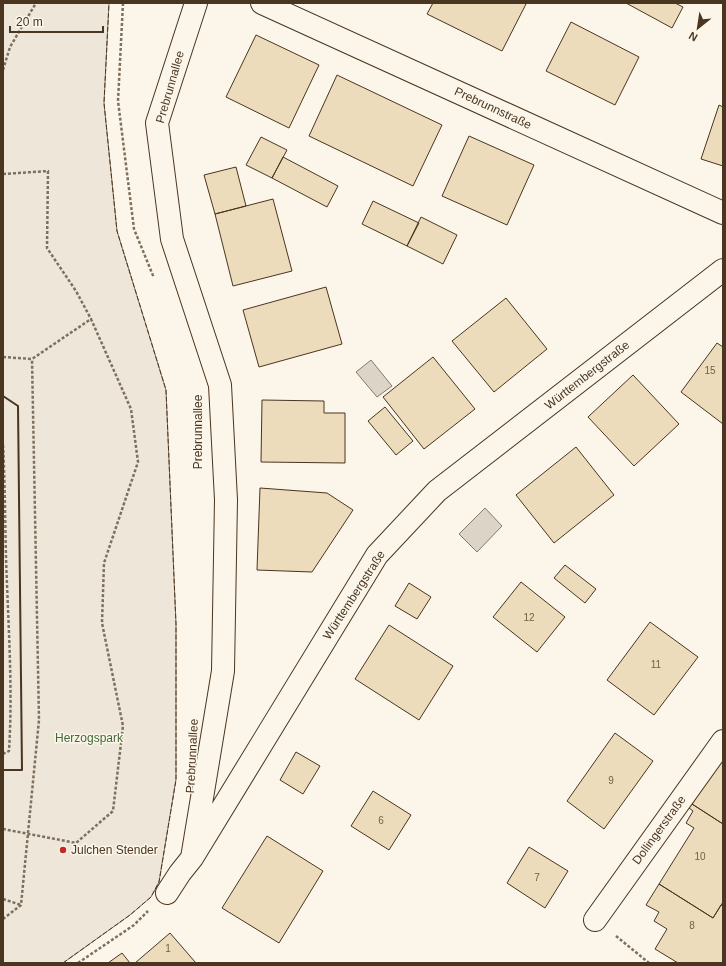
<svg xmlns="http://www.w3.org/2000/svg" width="726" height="966" font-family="Arial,sans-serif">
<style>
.green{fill:#ede6d9;stroke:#887966}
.water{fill:#dcd4c6;stroke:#887966}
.building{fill:#ecdcbc;stroke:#4a3520}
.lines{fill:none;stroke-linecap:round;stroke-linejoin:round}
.street-casing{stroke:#4a3520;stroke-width:24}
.path{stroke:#7f6f5c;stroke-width:2.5;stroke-dasharray:3 2;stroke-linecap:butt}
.street{stroke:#fbf6e9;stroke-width:22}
.fence{stroke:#4a3520;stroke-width:1;stroke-dasharray:5 2;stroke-linecap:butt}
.wall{stroke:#4a3520;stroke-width:2}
.poi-dot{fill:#c62828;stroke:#fbf6e9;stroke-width:1.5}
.labels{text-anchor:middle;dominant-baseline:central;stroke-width:3;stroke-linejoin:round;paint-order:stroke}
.number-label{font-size:10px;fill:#725f47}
.street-label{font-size:12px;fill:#4a3520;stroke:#fbf6e9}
.park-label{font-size:12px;fill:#436837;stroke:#fbf6e9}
.poi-label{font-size:12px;fill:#4a3520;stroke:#fbf6e9;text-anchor:start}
</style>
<rect width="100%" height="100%" fill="#fbf6e9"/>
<path class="green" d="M3 3H109L104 103 117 231 166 390 176 624V779L159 882 151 897 130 915 63 963H3Z"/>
<path class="water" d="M371 360 392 386 377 397 356 372Z
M485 508 502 526 477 552 459 534Z"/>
<path class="building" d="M433 3H523L526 4 502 51 427 14Z
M626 3H675L683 7 672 28Z
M571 22 639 57 615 105 546 71Z
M256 35 319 65 289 128 226 97Z
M337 75 442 125 413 186 309 136Z
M719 105 723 107V166L701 159Z
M469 136 534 165 507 225 442 196Z
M261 137 287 150 272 178 246 165Z
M283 157 338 186 327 207 272 178Z
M236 167 246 206 215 214 204 175Z
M273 199 292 271 233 286 215 214Z
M373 201 419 223 407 246 362 224Z
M421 217 457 235 443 264 407 246Z
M326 287 342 344 259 367 243 310Z
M506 298 547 349 494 392 452 341Z
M717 343 723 347V424L681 392Z
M433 357 475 409 424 449 383 397Z
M633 375 679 424 634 466 588 417Z
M262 400 324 401V413H345V463L261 462Z
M385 407 413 441 396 455 368 421Z
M576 447 614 495 554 543 516 495Z
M260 488 327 493 353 510 312 572 257 570Z
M565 565 596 589 585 603 554 578Z
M521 582 565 617 537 652 493 617Z
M409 583 431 597 417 619 395 606Z
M650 622 698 657 654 715 607 680Z
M389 625 453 666 419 720 355 679Z
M615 733 653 761 604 829 567 801Z
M296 752 320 766 303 794 280 780Z
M723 757V824L692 804Z
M373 791 411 815 389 850 351 826Z
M692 804 723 824V902L713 918 659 884 694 828 686 823 693 811 689 808Z
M267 836 323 871 279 943 222 908Z
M529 847 568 871 545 908 507 883Z
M659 884 713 918 721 905 723 906V963H678L655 949 667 929 654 921 659 912 646 905Z
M170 933 196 963H135Z
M122 953 130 963H108Z"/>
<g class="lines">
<defs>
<path id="street" d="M262 3 723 213
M192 858 223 671 226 500 220 385 172 239 157 123 196 3
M167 893 180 873 192 858 377 555 437 491 723 270
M595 920 723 741"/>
</defs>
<use href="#street" class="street-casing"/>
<path class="path" d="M123 3 118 101 134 229 154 278
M3 70 10 47 36 3
M3 174 48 171 47 248 76 291 91 319
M3 357 32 359 91 319 131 409 138 462 104 563 102 623 123 726 113 811 76 843 3 829
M3 445C5 482 5 520 6 557 8 622 13 686 9 751L3 754
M3 899 21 905
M3 919 21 905 39 720 32 359
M616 936 649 963
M78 963 134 925 148 911"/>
<use href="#street" class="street"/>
<path class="fence" d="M63 963 130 915 151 897 159 882 176 780V624L166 390 117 231 104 103 109 3"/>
<path class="wall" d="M3 396 18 406 22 770H3"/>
</g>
<circle class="poi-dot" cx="63" cy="850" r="4"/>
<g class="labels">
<g class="number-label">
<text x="710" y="370">15</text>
<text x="529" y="617">12</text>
<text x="656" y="664">11</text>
<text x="611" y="780">9</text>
<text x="381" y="820">6</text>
<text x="700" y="856">10</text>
<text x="537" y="877">7</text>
<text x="692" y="925">8</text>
<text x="168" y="948">1</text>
</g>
<g class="street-label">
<text transform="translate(170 87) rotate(-74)">Prebrunnallee</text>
<text transform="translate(493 108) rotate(25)">Prebrunnstraße</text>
<text transform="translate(587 375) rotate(-38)">Württembergstraße</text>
<text transform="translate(198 432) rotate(-90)">Prebrunnallee</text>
<text transform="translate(354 595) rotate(-57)">Württembergstraße</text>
<text transform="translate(192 756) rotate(-87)">Prebrunnallee</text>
<text transform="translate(659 830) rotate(-54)">Dollingerstraße</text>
</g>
<g class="park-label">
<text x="89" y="738">Herzogspark</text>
</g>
<g class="poi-label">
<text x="71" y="850">Julchen Stender</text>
</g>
</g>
<rect width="726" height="966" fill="none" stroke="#4a3520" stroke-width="8"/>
<g transform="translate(698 28) rotate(210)" stroke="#fbf6e9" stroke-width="3" paint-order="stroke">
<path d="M0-3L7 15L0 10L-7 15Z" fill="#4a3520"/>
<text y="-6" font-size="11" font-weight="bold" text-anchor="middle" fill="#4a3520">N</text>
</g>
<path d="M10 26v6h93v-6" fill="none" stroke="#4a3520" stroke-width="2"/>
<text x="16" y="26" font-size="12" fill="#4a3520" stroke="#fbf6e9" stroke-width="3" paint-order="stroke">20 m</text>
</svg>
